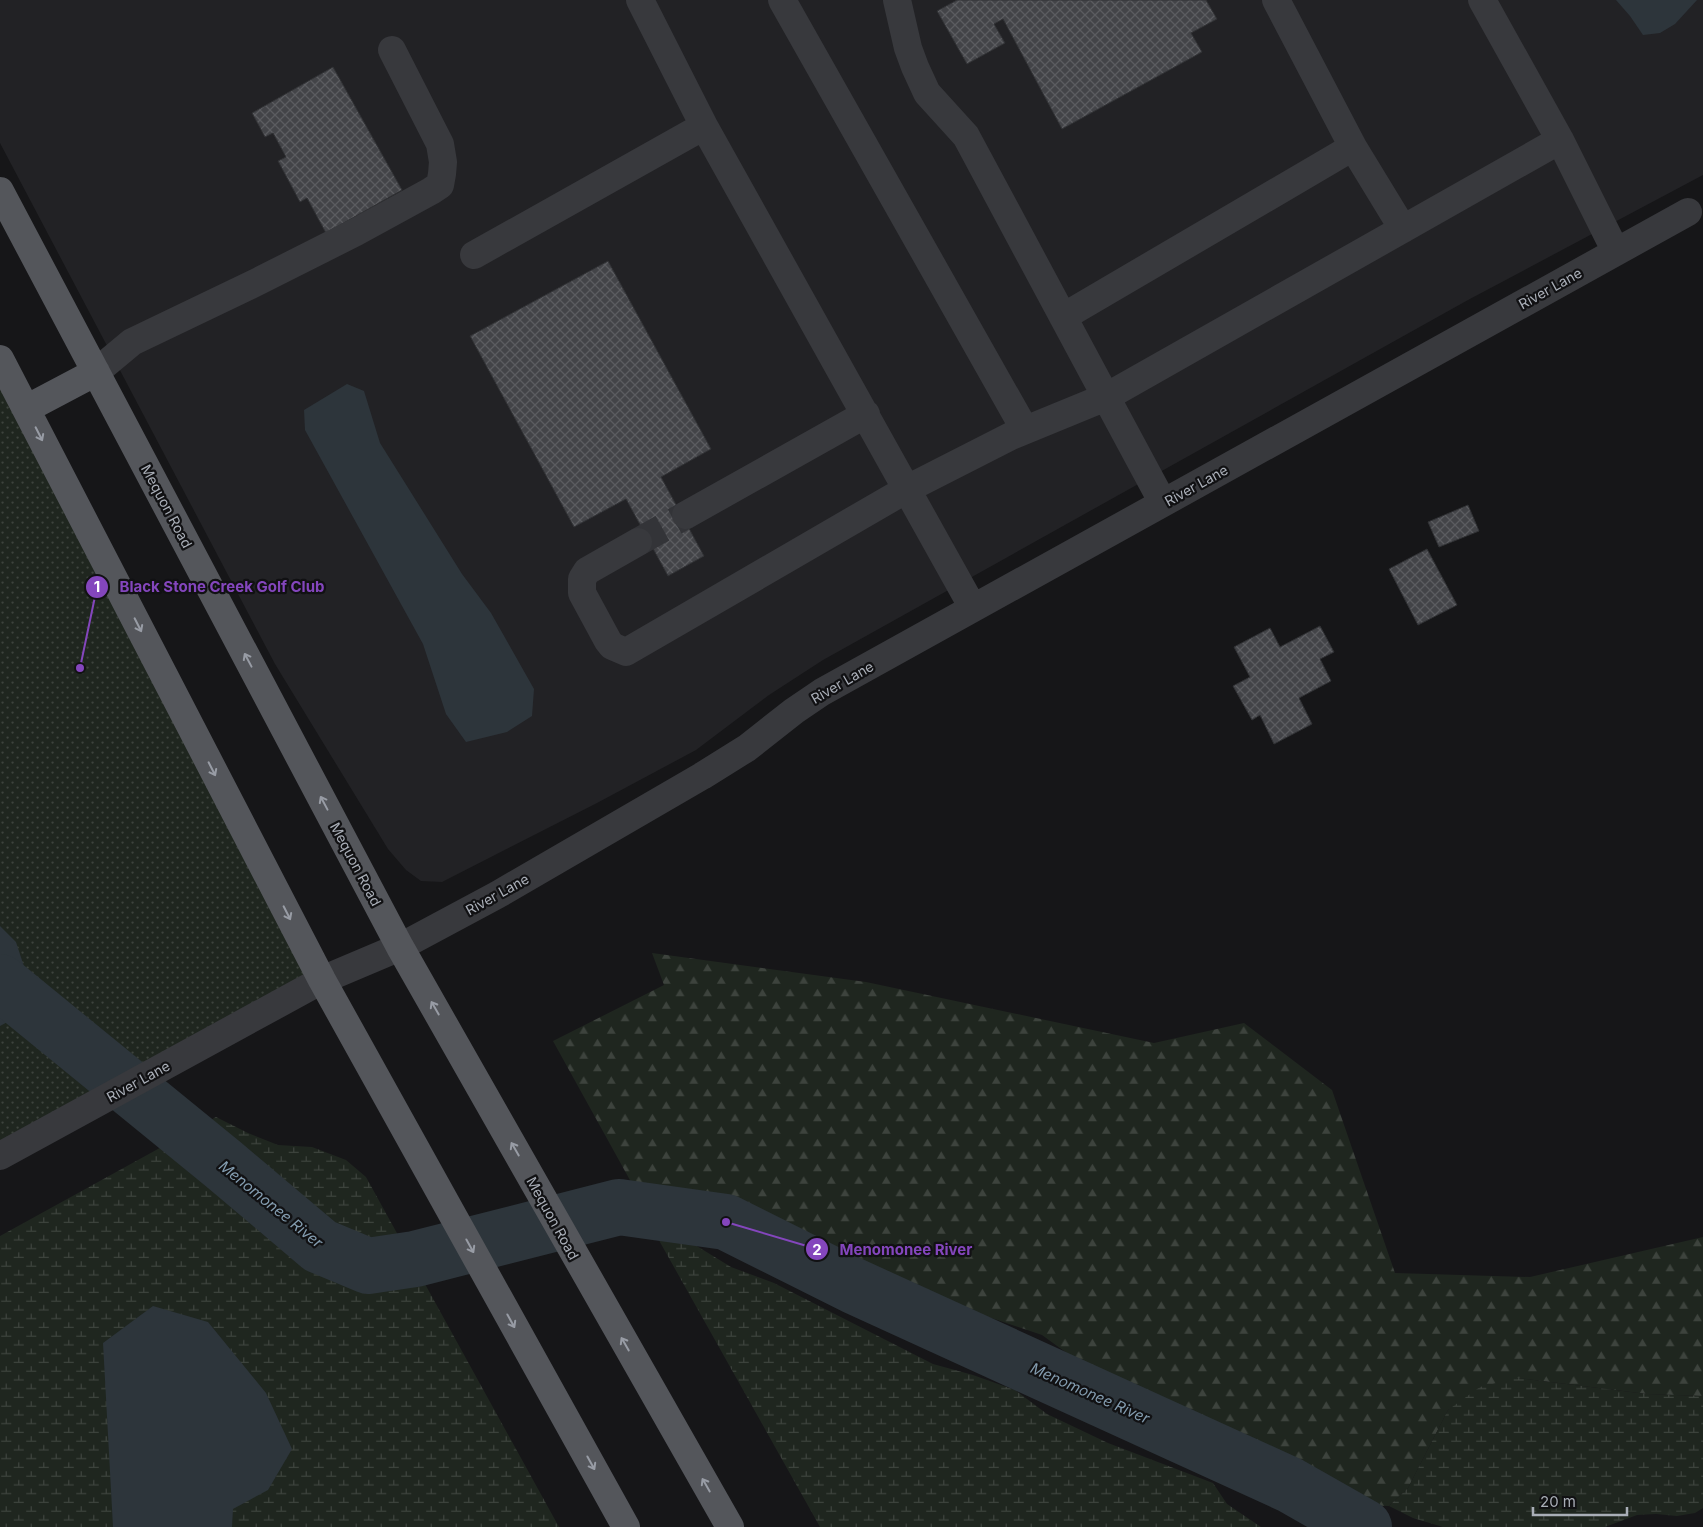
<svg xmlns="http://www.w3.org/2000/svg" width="1703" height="1527" font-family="Inter,sans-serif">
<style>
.built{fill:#222225}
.grass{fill:url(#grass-dots)}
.forest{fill:url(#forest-firs)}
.wetland{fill:url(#wetland-marsh)}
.water{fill:#2d353b}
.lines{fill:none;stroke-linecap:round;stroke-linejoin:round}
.river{stroke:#2d353b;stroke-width:56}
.building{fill:url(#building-cross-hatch);stroke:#303134}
.minor-tunnel{stroke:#333438;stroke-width:28;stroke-dasharray:28 14;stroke-linecap:butt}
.minor{stroke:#38393d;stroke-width:28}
.major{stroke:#54565b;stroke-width:28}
.oneway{stroke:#989ca5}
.labels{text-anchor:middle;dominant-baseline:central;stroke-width:4.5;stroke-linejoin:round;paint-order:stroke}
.street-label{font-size:14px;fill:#a9aeb7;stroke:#111113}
.water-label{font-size:15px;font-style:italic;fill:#839caf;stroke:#111113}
.leader{fill:none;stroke:#8446bd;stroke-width:2}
.callout-dot{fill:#8446bd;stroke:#111113;stroke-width:2}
.mark-label{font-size:15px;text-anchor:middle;font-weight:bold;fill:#fff}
.callout-label{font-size:15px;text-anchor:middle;font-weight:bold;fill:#8446bd;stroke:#111113;stroke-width:4.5;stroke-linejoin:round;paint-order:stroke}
</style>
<defs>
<pattern id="grass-dots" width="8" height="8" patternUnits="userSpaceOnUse" patternTransform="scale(1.25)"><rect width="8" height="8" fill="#1f261f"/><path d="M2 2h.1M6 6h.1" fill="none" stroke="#3d433d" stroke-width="1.8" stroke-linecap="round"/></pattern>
<pattern id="forest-firs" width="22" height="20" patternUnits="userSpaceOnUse" patternTransform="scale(1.25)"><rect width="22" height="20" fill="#1f261f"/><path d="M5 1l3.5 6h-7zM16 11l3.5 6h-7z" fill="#3d433d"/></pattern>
<pattern id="wetland-marsh" width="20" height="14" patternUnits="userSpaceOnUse" patternTransform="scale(1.25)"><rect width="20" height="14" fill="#1f261f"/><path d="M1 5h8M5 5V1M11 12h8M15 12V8" fill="none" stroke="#3d433d"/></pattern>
<pattern id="building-cross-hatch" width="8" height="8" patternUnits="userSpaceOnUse" patternTransform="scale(1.25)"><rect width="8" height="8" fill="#434448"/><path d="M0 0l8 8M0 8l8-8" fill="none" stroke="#5b5c60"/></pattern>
</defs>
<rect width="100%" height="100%" fill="#161618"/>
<path class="built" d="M0 0H1703V175L1468 300 823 660 769 695 696 750 597 803 442 882 421 881 406 870 388 849 275 664 0 143Z"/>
<path class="grass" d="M0 363 322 980 0 1156Z"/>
<path class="forest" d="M652 953 866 982 1154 1043 1244 1023 1332 1090 1395 1273 1530 1277 1703 1237V1396L1647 1394 1517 1378 1448 1410 1408 1488 1389 1506 1354 1505 1315 1490 1217 1423 1136 1393 1109 1387 1075 1359 1042 1335 956 1306 896 1282 853 1263 810 1240 764 1223 714 1198 672 1187 636 1191 553 1041 664 985Z"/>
<path class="wetland" d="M216 1117 248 1133 278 1145 312 1147 346 1160 366 1177 559 1527H0V1236Z
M656 1235 687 1240 731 1267 774 1283 933 1364 973 1375 1015 1390 1047 1414 1108 1443 1213 1483 1227 1504 1261 1527H820Z
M1517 1378 1647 1394 1703 1396V1508L1695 1513 1677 1516 1656 1514 1637 1515 1605 1527H1443L1413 1518 1389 1506 1408 1488 1448 1410 1480 1387Z"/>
<path class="water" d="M1616 0H1697L1675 24 1660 33 1643 35 1630 16Z
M347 384 364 391 380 443 462 574 491 613 534 689 532 716 507 732 466 742 446 714 423 644 305 430 304 410Z
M0 926 16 942 37 1006 0 1026Z
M153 1306 208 1322 266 1393 292 1449 268 1490 233 1509 232 1527H113L103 1343Z"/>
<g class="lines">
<path class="river" d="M0 982 223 1164 320 1246 368 1266 415 1259 619 1207 726 1222 854 1286 1290 1485 1364 1527"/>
</g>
<path class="building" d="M957 0H1206L1217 19 1191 33 1202 52 1062 129 1003 19 994 24 1005 43 967 64 937 11Z
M333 67 402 190 326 233 307 198 300 202 278 161 286 157 273 133 265 137 252 113Z
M608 261 711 449 661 477 704 556 668 576 626 499 574 527 470 336Z
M1468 505 1479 531 1439 547 1428 522Z
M1427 549 1457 605 1418 625 1389 569Z
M1320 626 1334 652 1320 659 1331 681 1299 698 1312 724 1274 744 1260 715 1252 720 1233 686 1250 677 1234 647 1270 628 1280 647Z"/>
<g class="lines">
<path class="minor-tunnel" d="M638 542 686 515"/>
<path class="minor" d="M782 0 1025 430
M1482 0 1560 140
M704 126 973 608
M1353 147 1403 229
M474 255 704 126 640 0
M1063 317 1353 147 1276 0
M96 372 132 342 259 281 356 232 431 191 440 185 442 174 443 162 440 144 392 50
M1163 503 1106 397 1560 140 1616 252
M686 515 866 414
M638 542 587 571 582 579V593L608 641 612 646 626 652 907 489 1011 436 1106 397 966 136 927 93 915 67 908 48 897 0
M0 1156 322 980 400 947 497 895 702 776 747 748 794 711 822 692 1688 212"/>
<path class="major" d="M0 191 400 947 730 1527
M0 359 322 980 626 1527
M26 409 96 372"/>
</g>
<defs><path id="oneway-shaft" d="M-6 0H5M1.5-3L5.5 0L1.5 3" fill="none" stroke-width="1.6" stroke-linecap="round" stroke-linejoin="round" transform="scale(1.25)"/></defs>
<g class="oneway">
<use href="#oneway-shaft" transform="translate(39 434) rotate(63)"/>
<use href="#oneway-shaft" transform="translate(138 625) rotate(63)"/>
<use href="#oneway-shaft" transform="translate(248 660) rotate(-118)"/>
<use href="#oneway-shaft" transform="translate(212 769) rotate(63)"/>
<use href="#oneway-shaft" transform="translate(324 803) rotate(-118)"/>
<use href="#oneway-shaft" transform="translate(287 913) rotate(63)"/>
<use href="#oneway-shaft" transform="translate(435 1008) rotate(-120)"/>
<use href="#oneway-shaft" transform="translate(515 1149) rotate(-120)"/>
<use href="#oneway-shaft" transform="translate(470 1246) rotate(61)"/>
<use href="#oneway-shaft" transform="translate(511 1321) rotate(61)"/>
<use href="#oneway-shaft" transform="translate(625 1344) rotate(-120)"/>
<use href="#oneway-shaft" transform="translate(591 1463) rotate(61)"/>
<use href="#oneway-shaft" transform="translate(706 1485) rotate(-120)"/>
</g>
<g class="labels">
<g class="street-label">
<text transform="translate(1550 288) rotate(-29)">River Lane</text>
<text transform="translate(1196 485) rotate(-29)">River Lane</text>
<text transform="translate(167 506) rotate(62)">Mequon Road</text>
<text transform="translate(842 682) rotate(-30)">River Lane</text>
<text transform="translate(356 864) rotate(62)">Mequon Road</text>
<text transform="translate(497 894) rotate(-29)">River Lane</text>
<text transform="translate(138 1081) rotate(-29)">River Lane</text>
<text transform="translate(553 1218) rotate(61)">Mequon Road</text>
</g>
<g class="water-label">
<text transform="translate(271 1204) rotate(39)">Menomonee River</text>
<text transform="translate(1090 1393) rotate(24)">Menomonee River</text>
</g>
</g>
<path class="leader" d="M80 668L97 587M726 1222L817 1249"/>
<g class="callout-dot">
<circle cx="80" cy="668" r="5"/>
<circle cx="726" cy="1222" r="5"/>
<circle cx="97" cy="587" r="12"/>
<circle cx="817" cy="1249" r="12"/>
</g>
<g class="mark-label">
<text x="97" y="592">1</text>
<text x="817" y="1255">2</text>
</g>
<g class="callout-label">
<text x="222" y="592">Black Stone Creek Golf Club</text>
<text x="906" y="1255">Menomonee River</text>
</g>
<path d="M1533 1507v8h94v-8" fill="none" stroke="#a9aeb7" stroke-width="2.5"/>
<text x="1540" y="1507" font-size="15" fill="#a9aeb7" stroke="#111113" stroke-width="4" paint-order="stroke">20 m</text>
</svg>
